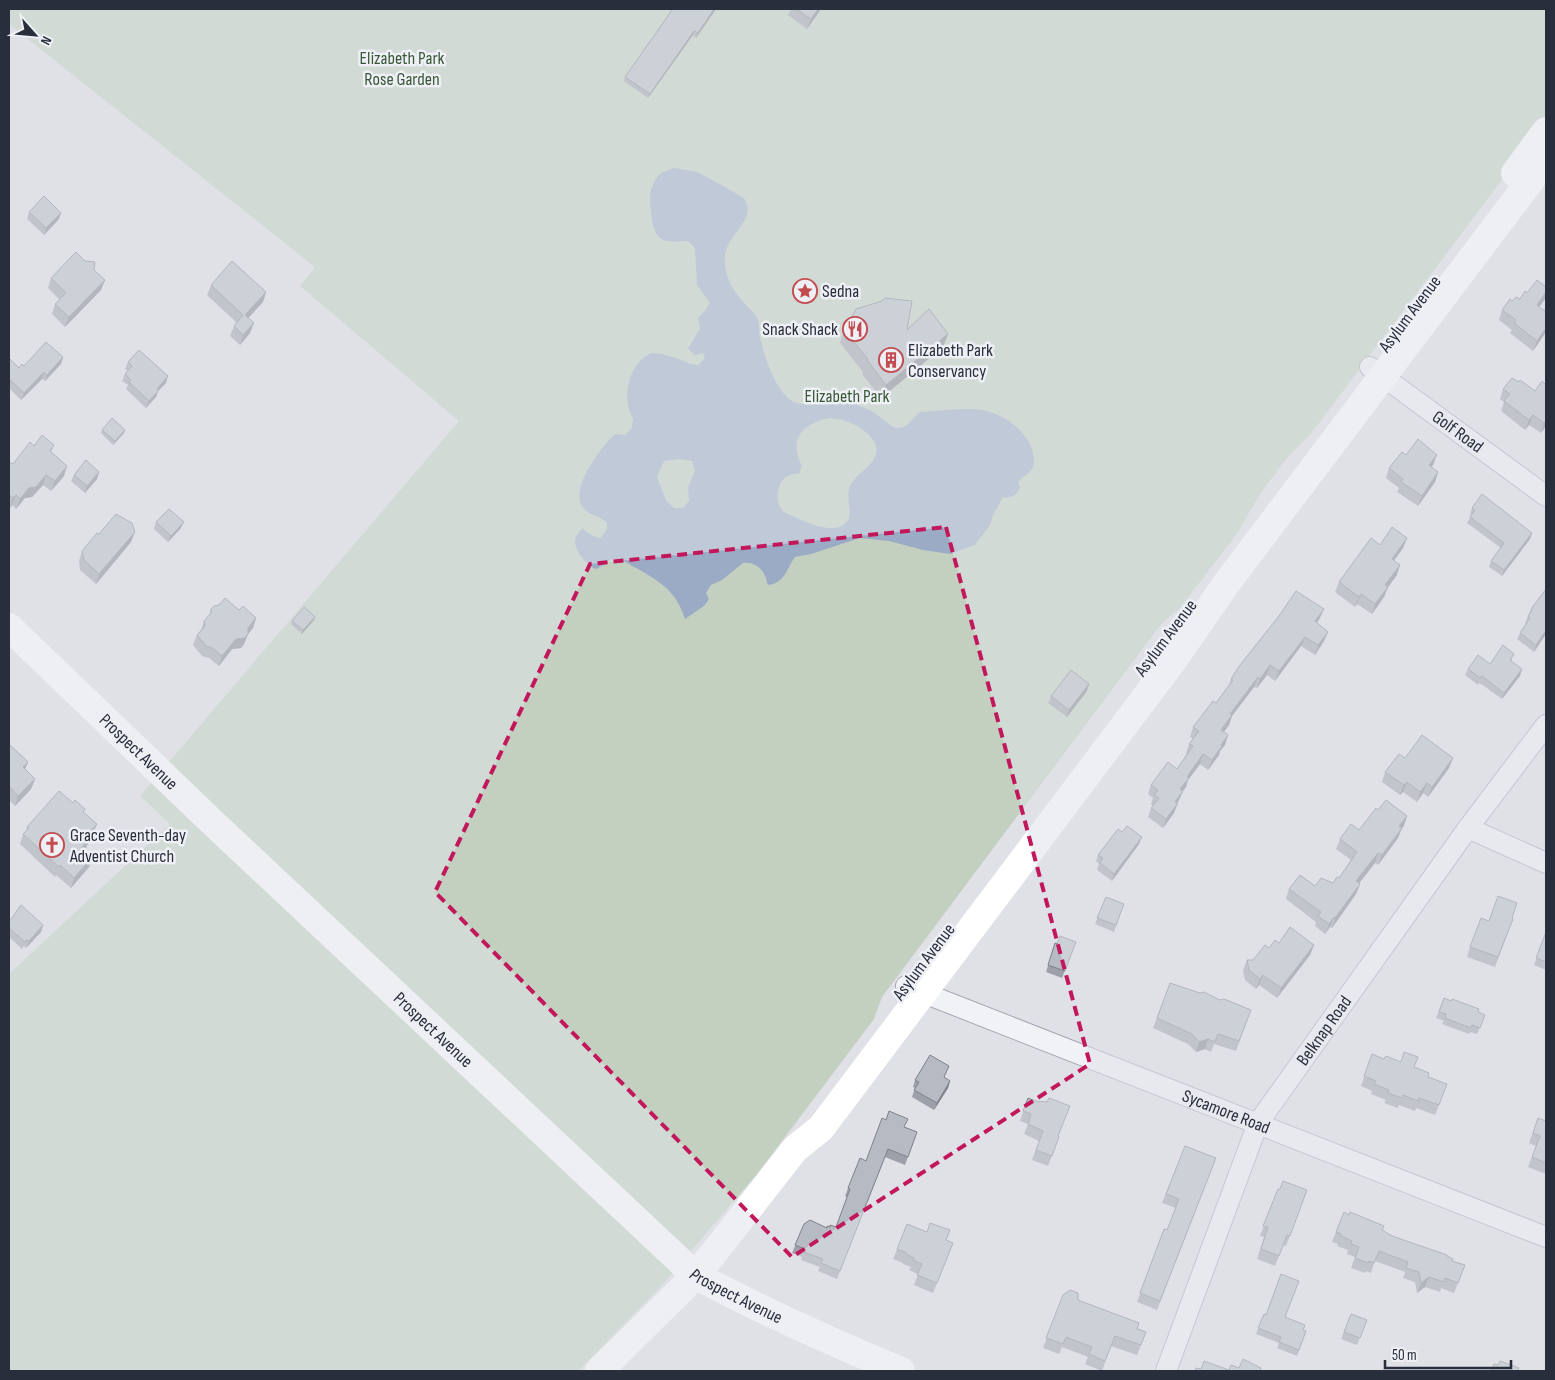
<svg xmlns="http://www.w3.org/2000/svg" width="1555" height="1380" font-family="'Sofia Sans Condensed',sans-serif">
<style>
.green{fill:#c3d0c0}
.water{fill:#9cabc5;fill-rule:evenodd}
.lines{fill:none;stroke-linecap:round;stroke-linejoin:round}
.minor-casing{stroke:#a5a8b1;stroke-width:22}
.minor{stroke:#f1f2f6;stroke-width:20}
.secondary{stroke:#fff;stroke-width:28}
.wall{fill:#9da0a8}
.shaded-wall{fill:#7f8288}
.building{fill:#b6bac3;stroke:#7f8288}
.marked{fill:none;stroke:#c2185b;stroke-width:4;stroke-dasharray:10 6;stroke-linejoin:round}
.labels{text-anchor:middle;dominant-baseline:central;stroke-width:5;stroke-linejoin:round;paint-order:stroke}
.park-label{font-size:18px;fill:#395737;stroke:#eef0f5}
.poi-label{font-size:18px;fill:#292e3d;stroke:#eef0f5;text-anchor:start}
.street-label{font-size:18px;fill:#292e3d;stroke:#eef0f5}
</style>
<rect width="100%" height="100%" fill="#dfe1e7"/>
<path class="green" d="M9 9H1546V121L1310 435 1286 459 1260 494 1236 535 1179 609 1162 623 882 997 874 1019 757 1174 657 1291 578 1371H9V974L170 824 140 796 459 421 300 286 315 267 9 24Z"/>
<path class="water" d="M674 168 698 172 744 198C758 219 728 233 725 255 723 274 733 291 745 304 749 308 754 313 757 318 760 324 759 331 760 337 765 358 777 398 799 404L850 402 872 411 893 427C907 431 910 420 920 412 940 411 962 407 982 410 1004 414 1028 431 1033 453 1034 458 1035 464 1032 469 1029 474 1022 477 1018 482L1020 488C1017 495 1011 499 1003 497L993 515 990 525 975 545 950 554 923 550 889 541 860 538 811 554 795 557C786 569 786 582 769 585L767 583C766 571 755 561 743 563L722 580 711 585 706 593 709 599 704 606 685 619C676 591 661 582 636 568 630 565 622 558 615 559 607 559 602 568 595 569 580 559 566 542 583 528 587 534 594 537 601 538L607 529V523C601 516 590 516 584 509 567 491 601 447 615 434L625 435 632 428 633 419C621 399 628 364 651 353 660 353 670 356 679 359 686 361 689 365 698 365L705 358 703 353 695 355 688 349 700 328 698 318 705 311 710 303 697 285 695 248 688 241C678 241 665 244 658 236 651 228 649 200 651 190 653 183 656 178 661 173ZM829 418C835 419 842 419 848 422 860 426 883 441 875 457 869 469 856 474 850 486 845 499 853 511 848 520 837 537 808 523 795 517 791 515 784 513 782 510 775 502 777 489 782 481 786 476 792 473 799 474L802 466C788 439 802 424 829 418ZM679 459 692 461 695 470 688 488 689 501 683 508H674L666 500 657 477 664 461Z"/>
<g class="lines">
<defs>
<g id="minor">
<path id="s1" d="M1370 367 1546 496"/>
<path d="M1468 828 1546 863"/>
<path id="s2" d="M906 986 1546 1237"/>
<path id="s3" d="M1166 1371 1258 1123 1468 828 1546 725"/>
</g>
</defs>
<use href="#minor" class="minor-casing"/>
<use href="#minor" class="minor"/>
<g class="secondary">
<path d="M1515 173 1546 131"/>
<path id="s4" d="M9 627 212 822 695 1275C762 1311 831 1342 901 1371"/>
<path d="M599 1371 684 1287 710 1258 795 1149 821 1128 1172 662 1226 584 1546 160"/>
</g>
</g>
<path class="wall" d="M716 9 696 38 693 35 648 98 624 81 625 77Z
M791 9H821L807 29 788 15Z
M29 212 59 219 44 235 27 219Z
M94 270 101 290 65 327 52 314 55 304 60 300 48 288 51 278Z
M211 285 266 292 263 302 248 318 250 333 240 345 230 336 234 326 237 323 207 295Z
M1546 287V296L1545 299 1539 307 1546 312V332L1533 351 1510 333 1512 330 1499 320 1502 310 1512 301 1520 299 1527 293Z
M844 330H907L948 334 943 347 881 398 862 374 863 372 840 343Z
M63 357 61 364 45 381 42 379 21 400 9 388V358L19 368 24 366Z
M128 362 166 383 158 391 156 397 146 408 126 389 128 385 122 381 125 374 128 371 125 369Z
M1512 378 1546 426 1541 433 1529 425 1525 430 1501 411 1504 402 1500 399 1503 389Z
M102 430 124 433 113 445 101 433Z
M54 445 51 452 64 476 51 491 43 485 32 497 25 498 16 509 12 505 10 508H9V462L13 464 34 446Z
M1406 455 1433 465 1431 467 1438 472 1435 482 1418 506 1397 492 1399 488 1386 478 1389 468Z
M99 472 97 479 85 493 71 481 74 475Z
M1472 508 1532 533 1530 539 1502 576 1489 567 1491 561 1501 548 1467 523 1471 515 1470 514Z
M156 522 181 528 168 542 154 529Z
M99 534 131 542 96 584 80 570 79 561 82 551Z
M1407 538 1403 548 1394 560 1397 575 1388 587 1384 597 1372 614 1357 604 1355 607 1335 592 1339 582 1380 545Z
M1546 589V634L1534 652 1517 639 1520 633 1526 624 1525 623 1531 609Z
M211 609 239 610 256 618 253 628 248 634 244 644 241 648 232 649 219 666 209 658 202 656 193 645 197 635 201 631 204 621 209 616Z
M1320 618 1317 623 1324 641 1315 655 1301 646 1275 681 1267 675 1257 688 1254 687 1232 716 1229 725 1224 732 1228 735 1225 745 1220 751 1219 755 1208 770 1200 764 1188 780 1186 787 1183 791 1179 800 1177 803 1174 813 1163 828 1148 817 1151 808 1153 806 1151 804 1153 798 1148 794 1151 785 1177 769 1187 754 1186 753 1189 744 1193 739 1190 737 1193 727 1216 703 1229 685 1231 679Z
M314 620 302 634 291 624 292 621Z
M1514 654 1511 661 1520 676 1502 699 1484 686 1479 683 1478 685 1465 675 1468 669 1490 664Z
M1087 691 1067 717 1048 703 1051 696Z
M9 744 28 762 25 769 35 779 31 789 15 806 9 800Z
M1405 758H1453L1449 768 1428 797 1423 793 1417 802 1403 792 1400 795 1382 782 1385 772Z
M1378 810 1407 816 1398 838 1378 865 1375 863 1359 883 1360 884 1356 894 1332 928 1330 927 1325 934 1315 926 1316 922 1286 899 1289 889 1333 883 1339 878 1351 860 1336 849 1340 839 1359 830Z
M84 813 93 834 90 838 86 848 84 850 92 857 89 867 71 888 56 875 55 877 20 844 23 834 26 831 27 827Z
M1139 844 1112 881 1097 870 1099 864 1096 861 1098 855Z
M1106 897 1124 904 1114 932 1095 924Z
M1512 918 1513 919 1495 967 1467 957 1470 947 1489 921Z
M9 922 43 925 41 932 26 948 24 946 22 949 9 937Z
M1546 932V970L1534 965Z
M1076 942 1062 978 1046 972 1055 943 1057 944Z
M1279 943 1314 945 1310 955 1277 998 1259 985 1256 989 1245 980 1243 970 1247 960H1253L1269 948Z
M1170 983 1220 1000 1251 1010 1236 1051 1214 1044 1211 1052 1205 1049 1196 1052 1188 1044 1153 1028Z
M1444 998 1485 1015 1477 1034 1470 1032 1469 1034 1442 1024 1444 1021 1436 1018Z
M1372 1054 1384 1059 1414 1067 1428 1077 1447 1084 1435 1115 1416 1108 1415 1111 1399 1105 1398 1108 1384 1103 1386 1100 1371 1094 1372 1091 1361 1086Z
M944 1077 950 1081 948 1088 934 1110 912 1097 915 1088 913 1087 915 1080Z
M1028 1098 1058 1136 1059 1137 1048 1166 1032 1160 1039 1141 1024 1134 1028 1124 1020 1121Z
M1538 1118 1546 1121V1174L1528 1167 1536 1146 1529 1143Z
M905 1127 917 1132 905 1165 885 1157 837 1279 818 1271 820 1267 801 1260 802 1257 792 1253 804 1224 827 1228 836 1227 847 1197 845 1196 860 1158 866 1161Z
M1185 1146 1216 1158 1157 1310 1137 1302 1164 1229 1167 1230 1176 1208 1162 1203Z
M1278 1189H1280L1307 1190 1286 1246 1283 1245 1275 1266 1257 1259 1264 1237 1260 1236Z
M1344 1212 1392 1236 1447 1256 1452 1261 1465 1265 1454 1293 1441 1288 1440 1292 1425 1287 1417 1293 1415 1282 1403 1278 1405 1272 1375 1261 1371 1273 1366 1271 1365 1273 1351 1268 1355 1257 1347 1254 1348 1250 1337 1246 1338 1244 1332 1242Z
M907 1224 953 1243 933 1293 914 1285 918 1274 909 1270 911 1267 903 1264V1263L893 1259Z
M1063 1295 1078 1300 1146 1332 1137 1355 1111 1346 1102 1371 1085 1364 1088 1357 1062 1347 1059 1354 1043 1348Z
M1264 1314 1285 1317 1303 1330 1306 1331 1297 1356 1277 1348 1279 1343 1256 1334Z
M1351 1314 1367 1320 1357 1345 1341 1339Z"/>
<path class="shaded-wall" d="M714 9H716L696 38 698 33Z
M818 9H821L807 29 811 19Z
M694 31 693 35 648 98 650 94Z
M61 213 59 219 44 235 46 228Z
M105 280 101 290 65 327 69 317Z
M266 292 263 302 242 325 245 315Z
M1546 292 1545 299 1533 315 1537 305Z
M254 323 250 333 240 345 243 335Z
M1546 328V332L1533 351 1537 341Z
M948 334 943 347 881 398 886 385Z
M63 357 61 364 45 381 47 375Z
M44 372 42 379 21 400 24 393Z
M168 376 166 383 158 391 156 397 146 408 149 401 157 389Z
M1533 415 1529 425 1525 430 1529 420Z
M1546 421V426L1541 433 1544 423Z
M125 430 124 433 113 445 115 441Z
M1437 455 1433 465 1425 475 1429 465Z
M67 466 64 476 51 491 55 481Z
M99 472 97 479 85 493 87 486Z
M1438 472 1435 482 1418 506 1422 496Z
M46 475 43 485 32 497 25 498 16 509 20 499 29 488Z
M16 495 12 505 10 508 13 498Z
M184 522 181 528 168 542 171 536Z
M135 532 131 542 96 584 99 574Z
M1532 533 1530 539 1502 576 1504 570Z
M1407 538 1403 548 1388 569 1392 559Z
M1400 565 1397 575 1382 595 1385 585Z
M1388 587 1384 597 1372 614 1375 604Z
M1361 594 1357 604 1355 607 1359 597Z
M1324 609 1320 618 1311 631 1315 621Z
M315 617 314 620 302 634 303 630Z
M256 618 253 628 245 638 248 628Z
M1546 630V634L1534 652 1536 645Z
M1328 632 1324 641 1315 655 1318 645Z
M248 634 244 644 241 648 232 649 219 666 222 656 236 639Z
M1305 637 1301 646 1275 681 1279 671Z
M1270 665 1267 675 1257 688 1260 679Z
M1522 669 1520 676 1502 699 1504 693Z
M1258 677 1254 687 1232 716 1229 725 1218 740 1221 730 1230 714Z
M1089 684 1087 691 1067 717 1069 710Z
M1228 735 1225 745 1220 751 1219 755 1208 770 1212 760 1221 745Z
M1203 754 1200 764 1188 780 1186 787 1183 791 1179 800 1172 811 1178 803 1174 813 1163 828 1166 819 1180 789 1187 777Z
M1453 758 1449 768 1428 797 1432 787Z
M28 762 24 772 23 767Z
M35 779 31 789 15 806 18 796Z
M1407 782 1403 792 1400 795 1404 785Z
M1427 783 1423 793 1417 802 1420 792Z
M1407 816 1404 826 1396 836 1399 826Z
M97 824 93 834 90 838 86 848 78 858 87 835Z
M1402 828 1398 838 1378 865 1382 855Z
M1142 837 1139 844 1112 881 1114 874Z
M1378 853 1375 863 1353 891 1356 881Z
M92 857 89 867 71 888 74 878Z
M1360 884 1356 894 1332 928 1335 918Z
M1334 917 1330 927 1325 934 1329 924Z
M43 925 41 932 26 948 29 941Z
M1314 945 1310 955 1277 998 1281 988Z
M1263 975 1259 985 1256 989 1260 979Z
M1208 1039 1205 1049 1196 1052 1199 1042Z
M950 1081 948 1088 934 1110 937 1103Z
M1429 1277 1425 1287 1417 1293 1421 1283Z"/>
<path class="building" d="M672 9H714L698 33 694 31 650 94 625 77 670 13Z
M796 9H818L811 19Z
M44 196 61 213 46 228 29 212Z
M76 252 85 261 95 262 94 270 105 280 69 317 55 304 66 293 51 278Z
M232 261 266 292 245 315 254 323 243 335 234 326 243 315 211 285Z
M1537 280 1546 287V292L1537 305 1546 312V328L1537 341 1514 323 1516 320 1502 310 1510 299 1512 301 1516 297 1520 299 1525 291 1527 293Z
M885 298 912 301 907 330 929 309 948 334 886 385 867 360 868 359 844 330 856 309 882 301Z
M46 342 63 357 47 375 44 372 24 393 9 379V358L19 368 22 364 24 366Z
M139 350 168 376 157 389 159 390 149 401 129 382 131 380 125 374 132 366 128 362Z
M1512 378 1519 382 1520 380 1535 391 1542 381 1546 385V421L1544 423 1533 415 1529 420 1504 401 1510 394 1503 389Z
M112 418 125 430 115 441 102 430Z
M42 435 54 445 50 451 67 466 55 481 46 475 36 487 29 488 20 499 16 495 13 498 9 495V462L13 464 30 442 34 446Z
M1418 439 1437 455 1429 465 1438 472 1422 496 1401 482 1403 479 1389 468 1402 452 1406 455Z
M86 460 99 472 87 486 74 475Z
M1482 494 1532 533 1504 570 1491 561 1504 543 1470 517 1475 510 1472 508Z
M169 509 184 522 171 536 156 522Z
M116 514 132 523 135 532 99 574 84 560 82 551 97 533 99 534Z
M1392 527 1407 538 1392 559 1400 565 1385 585 1388 587 1375 604 1361 594 1359 597 1339 582 1371 538 1380 545Z
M1546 589V630L1536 645 1520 633 1530 618 1528 616 1532 610 1531 609Z
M1296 591 1324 609 1315 621 1328 632 1318 645 1305 637 1279 671 1270 665 1260 679 1258 677 1230 714 1232 715 1221 730 1228 735 1221 745 1222 746 1212 760 1203 754 1187 777 1189 778 1180 789 1183 791 1175 802 1178 803 1166 819 1151 808 1159 798 1154 795 1158 790 1151 785 1168 762 1177 769 1193 746 1189 744 1199 731 1193 727 1213 701 1216 703 1233 680 1231 679 1240 665 1279 616Z
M225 598 239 610 243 606 256 618 248 628V634L245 638 236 639 222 656 212 648 206 646 197 635 205 626 204 621 211 613V609L214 606 219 605Z
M304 607 315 617 303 630 292 621Z
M1503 645 1514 654 1510 660 1522 669 1504 693 1486 679 1482 676 1480 678 1468 669 1478 655 1490 664Z
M1071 670 1089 684 1069 710 1051 696Z
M1422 735 1453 758 1432 787 1427 783 1420 792 1407 782 1404 785 1385 772 1399 754 1405 758Z
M9 744 28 762 23 767 35 779 18 796 9 786Z
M59 791 73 803 75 800 85 809 83 812 97 824 87 835 90 838 81 848 92 857 74 878 60 865 59 867 23 834 29 828 27 827Z
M1386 800 1407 816 1399 826 1402 828 1382 855 1378 853 1356 881 1360 884 1335 918 1334 917 1329 924 1318 916 1321 912 1289 889 1300 875 1315 886 1321 878 1333 883 1337 877 1339 878 1357 852 1340 839 1351 824 1359 830 1376 808 1378 810Z
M1127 826 1142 837 1114 874 1100 863 1103 858 1098 855 1118 829 1122 832Z
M1498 896 1517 903 1512 918 1513 919 1498 957 1470 947 1481 918 1489 921Z
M1106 897 1124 904 1116 925 1097 918Z
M21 905 43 925 29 941 26 940 25 942 9 928V922Z
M1290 927 1314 945 1281 988 1263 975 1260 979 1249 970 1247 960H1253L1265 945 1269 948 1275 940 1279 943Z
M1546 932V962L1536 958Z
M1060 936 1076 942 1065 971 1048 965 1055 943 1057 944Z
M1170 983 1200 993 1204 992 1220 1000 1224 999 1251 1010 1239 1041 1218 1034 1215 1042 1208 1039 1199 1042 1192 1034 1157 1018Z
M1444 998 1451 1001 1452 999 1479 1009 1478 1012 1485 1015 1480 1028 1472 1025 1471 1028 1445 1018 1446 1014 1439 1012Z
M1404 1052 1418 1057 1414 1067 1429 1073 1428 1077 1447 1084 1439 1105 1419 1098 1418 1101 1403 1095 1402 1098 1388 1093 1389 1090 1374 1084 1376 1081 1364 1076 1372 1054 1384 1059 1386 1056 1401 1062Z
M930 1055 949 1066 944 1077 950 1081 937 1103 914 1090 919 1082 915 1080Z
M1028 1098 1035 1101 1047 1102 1049 1098 1070 1106 1058 1136 1059 1137 1052 1156 1036 1150 1043 1131 1028 1124 1031 1114 1023 1111Z
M889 1111 908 1119 904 1127 917 1132 908 1157 888 1149 840 1271 821 1263 823 1259 804 1252 805 1249 795 1245 804 1224 810 1220 827 1228V1226L830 1227V1225L836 1227 850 1189 848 1188 860 1158 866 1161 882 1118 886 1120Z
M1538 1118 1546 1121V1163L1532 1157 1540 1136 1533 1133Z
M1185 1146 1216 1158 1160 1301 1140 1293 1164 1229 1167 1230 1179 1199 1166 1194Z
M1283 1181 1307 1190 1290 1236 1287 1235 1279 1256 1261 1249 1268 1227 1263 1226 1278 1189H1280Z
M1344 1212 1349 1215 1350 1212 1384 1226 1382 1230 1392 1236 1447 1255V1256L1453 1259 1452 1261 1465 1265 1458 1283 1445 1278 1444 1282 1429 1277 1421 1283 1419 1272 1406 1268 1408 1262 1379 1251 1374 1263 1369 1261 1368 1263 1355 1258 1359 1247 1351 1244 1352 1241 1341 1236V1234L1336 1232Z
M930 1223 950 1230 946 1240 953 1243 937 1283 917 1275 922 1264 913 1260 914 1258 906 1254 907 1253 897 1249 907 1224 927 1232Z
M1281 1274 1299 1281 1285 1317 1305 1325 1303 1330 1306 1331 1299 1350 1279 1342 1281 1337 1258 1328 1264 1314 1266 1315Z
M1070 1290 1078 1293V1300L1139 1323 1137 1329 1146 1332 1141 1345 1115 1336 1105 1361 1089 1354 1092 1347 1066 1337 1063 1344 1046 1338 1063 1295Z
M1351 1314 1367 1320 1360 1338 1344 1332Z
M1243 1359 1261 1368 1260 1371H1195L1196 1368 1201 1369 1204 1361 1229 1370 1231 1365 1239 1368Z
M1500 1361 1519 1368 1517 1371H1491L1494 1364 1498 1365Z"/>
<path d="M0 0H1555V1380H0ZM946 527 1090 1064 792 1257 435 892 590 564Z" fill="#dfe1e7" fill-opacity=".55" fill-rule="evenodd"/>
<path class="marked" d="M946 527 1090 1064 792 1257 435 892 590 564Z"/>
<defs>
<symbol id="sight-ring" viewBox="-11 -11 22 22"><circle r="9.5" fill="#eef0f5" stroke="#c34c50" stroke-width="1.5"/><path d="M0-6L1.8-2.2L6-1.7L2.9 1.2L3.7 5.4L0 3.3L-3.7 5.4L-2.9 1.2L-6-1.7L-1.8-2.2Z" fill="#c34c50"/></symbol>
<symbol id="restaurant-ring" viewBox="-11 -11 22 22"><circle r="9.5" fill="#eef0f5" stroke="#c34c50" stroke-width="1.5"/><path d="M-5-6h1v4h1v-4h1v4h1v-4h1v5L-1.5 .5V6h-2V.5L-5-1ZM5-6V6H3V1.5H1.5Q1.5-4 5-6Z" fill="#c34c50"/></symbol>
<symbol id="building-ring" viewBox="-11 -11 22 22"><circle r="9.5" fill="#eef0f5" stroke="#c34c50" stroke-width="1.5"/><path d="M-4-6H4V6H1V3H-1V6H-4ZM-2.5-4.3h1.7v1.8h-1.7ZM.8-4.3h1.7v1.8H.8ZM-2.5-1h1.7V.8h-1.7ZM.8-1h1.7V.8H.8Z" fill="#c34c50"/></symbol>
<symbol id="church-ring" viewBox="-11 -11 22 22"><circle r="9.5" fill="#eef0f5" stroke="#c34c50" stroke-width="1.5"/><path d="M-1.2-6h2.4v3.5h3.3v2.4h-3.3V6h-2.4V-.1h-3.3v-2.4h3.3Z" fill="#c34c50"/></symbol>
</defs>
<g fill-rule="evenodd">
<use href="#sight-ring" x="791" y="277" width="28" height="28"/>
<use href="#restaurant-ring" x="841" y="315" width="28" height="28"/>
<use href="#building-ring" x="877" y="346" width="28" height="28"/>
<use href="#church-ring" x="38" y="831" width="28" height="28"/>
</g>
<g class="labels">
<g class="park-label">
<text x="402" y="58">Elizabeth Park<tspan x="402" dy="21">Rose Garden</tspan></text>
<text x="847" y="396">Elizabeth Park</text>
</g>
<g class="poi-label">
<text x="822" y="291">Sedna</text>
<text x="838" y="329" text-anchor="end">Snack Shack</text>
<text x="908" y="350">Elizabeth Park<tspan x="908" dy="21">Conservancy</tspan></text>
<text x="70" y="835">Grace Seventh-day<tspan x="70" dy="21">Adventist Church</tspan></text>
</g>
<g class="street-label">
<text transform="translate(1410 314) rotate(-53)">Asylum Avenue</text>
<text stroke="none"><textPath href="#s1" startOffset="109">Golf Road</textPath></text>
<text transform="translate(1166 638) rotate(-53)">Asylum Avenue</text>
<text stroke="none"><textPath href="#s4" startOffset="180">Prospect Avenue</textPath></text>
<text transform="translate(924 962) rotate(-53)">Asylum Avenue</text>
<text stroke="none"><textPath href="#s4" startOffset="585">Prospect Avenue</textPath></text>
<text stroke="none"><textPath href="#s3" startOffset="378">Belknap Road</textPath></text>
<text stroke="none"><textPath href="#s2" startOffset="344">Sycamore Road</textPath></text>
<text stroke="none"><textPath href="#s4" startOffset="990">Prospect Avenue</textPath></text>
</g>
</g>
<rect width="1555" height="1380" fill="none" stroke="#292e3d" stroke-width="20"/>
<g transform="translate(35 35) rotate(117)" stroke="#eef0f5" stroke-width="4" paint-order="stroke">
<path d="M0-4L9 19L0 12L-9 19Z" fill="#292e3d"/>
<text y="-8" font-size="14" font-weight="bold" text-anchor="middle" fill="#292e3d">N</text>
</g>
<path d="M1385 1360v8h126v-8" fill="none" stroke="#292e3d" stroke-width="2.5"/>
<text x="1392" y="1360" font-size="15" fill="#292e3d" stroke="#eef0f5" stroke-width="4" paint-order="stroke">50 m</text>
</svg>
